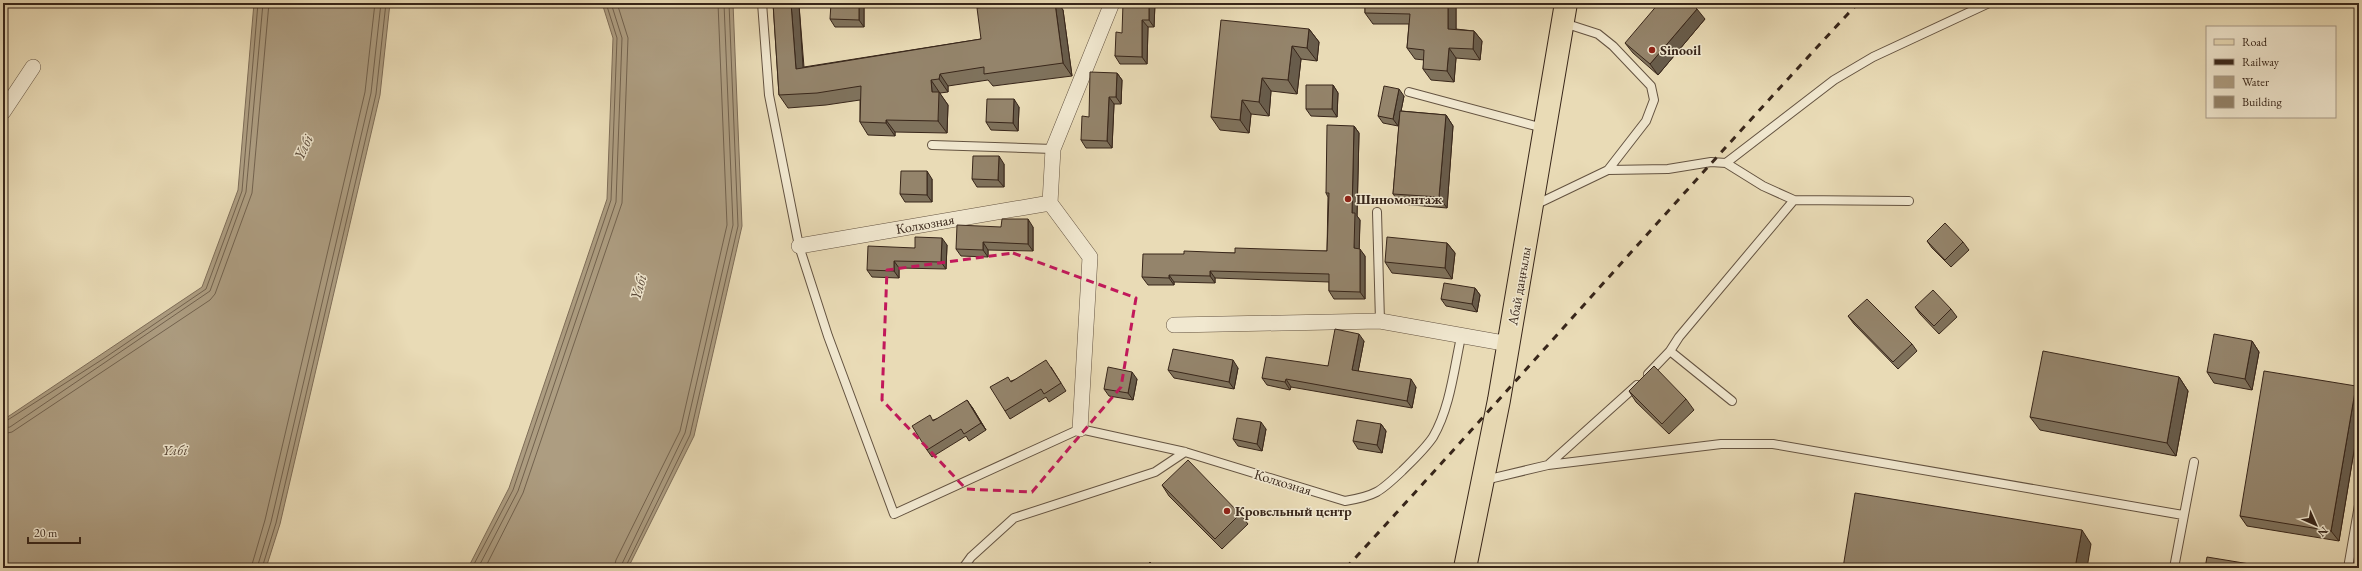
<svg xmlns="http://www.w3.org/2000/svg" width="2362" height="571" font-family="'EB Garamond',serif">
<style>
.water{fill:#ad9d81;stroke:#7e6d58}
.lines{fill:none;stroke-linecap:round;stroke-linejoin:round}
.shore{stroke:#72624e;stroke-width:1}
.service-casing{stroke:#645341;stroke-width:10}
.minor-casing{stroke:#645341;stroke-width:16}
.primary-casing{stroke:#38261a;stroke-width:24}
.service{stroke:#f1e8d0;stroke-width:8}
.minor{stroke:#f1e8d0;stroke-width:15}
.primary{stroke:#e9dbb6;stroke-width:22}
.rail{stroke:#38261a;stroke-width:3;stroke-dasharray:7 7;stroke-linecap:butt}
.wall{fill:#7f725c;stroke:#38261a}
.shaded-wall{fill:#685c4b;stroke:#38261a}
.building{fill:#94846b;stroke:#38261a}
.marked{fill:none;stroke:#c2185b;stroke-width:3;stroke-dasharray:8 5;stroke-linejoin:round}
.poi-dot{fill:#8f2418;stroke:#f1e8d0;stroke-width:1.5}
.labels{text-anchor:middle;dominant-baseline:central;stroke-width:3;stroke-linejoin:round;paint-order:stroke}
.poi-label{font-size:14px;font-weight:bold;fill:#38261a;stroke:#f1e8d0;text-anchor:start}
.street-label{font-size:14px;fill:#38261a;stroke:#f1e8d0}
.water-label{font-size:15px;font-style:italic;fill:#5b4a39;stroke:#f1e8d0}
</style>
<rect width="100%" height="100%" fill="#e9dbb6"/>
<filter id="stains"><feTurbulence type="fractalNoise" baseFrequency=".005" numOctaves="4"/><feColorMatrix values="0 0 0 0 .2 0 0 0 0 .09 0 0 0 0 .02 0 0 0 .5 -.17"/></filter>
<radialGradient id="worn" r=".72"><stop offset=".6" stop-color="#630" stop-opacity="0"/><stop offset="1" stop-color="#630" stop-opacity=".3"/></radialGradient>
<path class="water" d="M254 3H390L380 95 280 524 266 568H3V420L202 287 238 190Z
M602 3H733L742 226 694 436 628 568H468L509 488 607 199 613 38Z"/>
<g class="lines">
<path class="shore" d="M3 423 103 359 206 289 242 191 258 3
M3 428 10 427 210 291 246 192 263 3
M3 434 12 432 210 300 215 294 252 193 269 3
M251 568 265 520 365 92 375 3
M257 568 271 522 371 93 381 3
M262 568 276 523 376 94 386 3
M472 568 513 490 611 200 617 38 606 3
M478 568 518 491 616 202 622 38 611 3
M485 568 523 493 622 203 628 38 617 3
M614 568 616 560 680 431 727 225 718 3
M620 568 685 433 733 225 724 3
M625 568 690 435 738 226 729 3"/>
<defs>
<path id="service" d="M762 3 769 95 799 246 828 336 894 514 1080 429 1185 452 1345 501C1375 496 1380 492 1402 471 1413 460 1425 449 1433 437 1450 408 1454 369 1461 337
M1409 92 1543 128
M932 145 1053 149
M1726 163 1834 80 1873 57 1989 3
M1608 170 1668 169 1711 162 1726 163 1763 186 1794 200
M1535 205 1608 170 1646 121 1654 100 1651 86 1613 46 1598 34 1564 23
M1377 212 1380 321
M1670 351 1732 401
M1648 374 1670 351 1679 337 1794 200 1909 201
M1548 465 1721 444H1773L2183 515
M1485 480 1548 465 1637 385
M963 568 971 557 1014 518 1155 472 1185 452
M2174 568 2194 462
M2348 568 2359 505"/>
<path id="minor" d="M3 112 33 67
M799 246 1050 203
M1174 325 1380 321 1509 344
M1080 429 1090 257 1050 203 1053 149 1112 3"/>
<path id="primary" d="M1465 568 1499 400 1566 3"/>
</defs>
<use href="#service" class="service-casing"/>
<use href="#minor" class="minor-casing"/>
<use href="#primary" class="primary-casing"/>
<use href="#service" class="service"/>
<use href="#minor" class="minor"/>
<use href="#primary" class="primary"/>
<path class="rail" d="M1346 568C1518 381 1685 189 1858 3"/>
</g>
<path class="wall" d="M773 3H798L799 5 804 67 981 39 1016 3H1058L1063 10 1072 76 993 86 988 80 948 86V92L940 93V94L948 105 947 133 895 132V136L868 135 860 122V100L826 105 788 108 779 95Z
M864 3V27H835L830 19Z
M898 3H965V5H900Z
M1155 3 1154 27H1148L1147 64H1120L1115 56 1122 33Z
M1365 3H1452L1456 8V29L1474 31 1482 41 1480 60 1456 58 1454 82 1431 80 1423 69 1424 60 1415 59 1407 48 1409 24H1373L1365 13Z
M1705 19 1658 75 1633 53 1625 43Z
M1309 29 1319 42 1317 61 1301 59 1297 94 1271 91 1269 116 1251 114 1249 133 1220 130 1211 117Z
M1117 73 1122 80 1121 104H1114L1112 148H1086L1081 140Z
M1333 85 1338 93 1337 117 1311 116 1306 109Z
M1404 96 1401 111 1446 115 1453 126 1447 208 1401 204 1393 194 1400 114 1398 126 1383 123 1378 116Z
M1019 107 1018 131 991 130 986 122Z
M1354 126 1359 133 1357 216 1360 220 1359 249 1365 256V299H1334L1329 291V282L1215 278V283L1174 282V285H1148L1142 277 1184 254 1235 253 1327 251 1328 197 1326 193Z
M1004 164V187H977L972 179Z
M932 179V202H905L900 194Z
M1001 227H1033V251L988 250V257L961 256 956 249Z
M1927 241 1963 242 1969 250 1951 267 1932 248Z
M1447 243 1455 253 1452 279 1392 273 1385 262Z
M947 245 946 269 899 268V278L872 277 867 270 915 248Z
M1475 288 1480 295 1477 312 1446 306 1441 299Z
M1915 307 1951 309 1957 317 1939 334 1920 314Z
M1848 316 1912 344 1917 351 1898 369 1854 324Z
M1364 341 1358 371 1416 387 1412 408 1291 387 1290 390 1267 385 1262 378 1328 366Z
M2252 341 2259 352 2252 390 2214 383 2207 372Z
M1051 367 1066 391 1049 402 1046 397 1010 419 1005 411 1011 381Z
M1238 368 1234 389 1174 378 1168 370Z
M2179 377 2188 391 2176 456 2040 430 2030 417Z
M1137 379 1133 400 1109 396 1104 389Z
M2356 386 2359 391V421L2339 541 2247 526 2240 516Z
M1629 391 1686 399 1694 410 1669 434 1636 402Z
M972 407 986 430 969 441 966 436 932 457 927 450 933 420Z
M1381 424 1386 431 1382 453 1358 449 1353 441Z
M1266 429 1262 451 1238 446 1233 439Z
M1162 485 1240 514 1248 524 1222 549 1169 496Z"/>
<path class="shaded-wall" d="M791 3H798L799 5 804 81 796 69Z
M859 3H864V27L859 20Z
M1055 3H1058L1063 10 1072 76 1063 63Z
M1149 3H1155L1154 27 1149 20Z
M1448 3H1452L1456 8V39L1448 29Z
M1697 9 1705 19 1658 75 1650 64Z
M1142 20 1148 27 1147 64 1142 57Z
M1309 29 1319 42 1317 61 1307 48Z
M1474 31 1482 41 1480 60 1473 49Z
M1292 46 1301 59 1297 94 1288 80Z
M1449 48 1456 58 1454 82 1447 71Z
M1117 73 1122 80 1121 104 1116 97Z
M940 74 948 86V92L939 79Z
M1262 78 1271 91 1269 116 1259 102Z
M931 80 948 105 947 133 938 121 932 92Z
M1333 85 1338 93 1337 117 1332 109Z
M1399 89 1404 96 1398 126 1393 119Z
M1109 97 1114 104 1112 148 1107 141Z
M1014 99 1019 107 1018 131 1013 123Z
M1242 100 1251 114 1249 133 1240 120Z
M1446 115 1453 126 1447 208 1439 197Z
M886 120 895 132V136L886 123Z
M1354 126 1359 133 1357 216 1360 220 1359 256 1354 248 1352 213Z
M999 156 1004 164V187L998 180Z
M927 171 932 179V202L927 195Z
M1028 219 1033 227V251L1028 244Z
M942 238 947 245 946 269 941 262Z
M983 242 988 250V257L983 250Z
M1447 243 1455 253 1452 279 1445 268Z
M1360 249 1365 256V299L1360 292Z
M894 261 899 268V278L894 271Z
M1210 271 1215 278V283L1210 276Z
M1169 275 1174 282V285L1169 278Z
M1475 288 1480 295 1477 312 1472 304Z
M1359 334 1364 341 1357 377 1352 370Z
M2252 341 2259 352 2252 390 2245 379Z
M1233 360 1238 368 1234 389 1229 382Z
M1132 372 1137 379 1133 400 1128 393Z
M2179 377 2188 391 2176 456 2167 443Z
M1286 379 1291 387 1290 390 1285 382Z
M1411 379 1416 387 1412 408 1407 401Z
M2356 386 2359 391V421L2339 541 2331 531Z
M967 400 972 407 986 430 981 423Z
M1261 422 1266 429 1262 451 1257 444Z
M1381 424 1386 431 1382 453 1377 445Z
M2082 530 2091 544 2087 568H2075Z"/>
<path class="building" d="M773 3H791L796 69 981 39 977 8 1016 3H1055L1063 63 984 74V67L940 74 939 79 931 80 932 92H939L938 121 886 120V123L860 122 861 86 817 93 779 95Z
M831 3H859V20L830 19Z
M1123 3H1149V20H1142V57L1115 56 1116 32 1122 33Z
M1365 3H1448V29L1474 31 1473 49 1449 48 1447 71 1423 69 1424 50 1407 48 1410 14 1365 13Z
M1659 3H1691L1697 9 1650 64 1625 43Z
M1221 20 1309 29 1307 48 1292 46 1288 80 1262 78 1259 102 1242 100 1240 120 1211 117Z
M1090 72 1117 73 1116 97H1109L1107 141 1081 140 1082 116 1089 117Z
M1306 85H1333L1332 109H1306Z
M1384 86 1399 89 1393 119 1378 116Z
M987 99H1014L1013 123 986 122Z
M1400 111 1446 115 1439 197 1393 194Z
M1327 125 1354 126 1352 213H1355L1354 248 1360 249V292L1329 291V274L1210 271V276L1169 275V278L1142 277 1143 254H1184V251L1235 253V248L1327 251 1329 193H1326Z
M973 156H999L998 180 972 179Z
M901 171H927V195L900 194Z
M1002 219H1028V244L983 242V250L956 249 957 225 1001 227Z
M1945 223 1963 242 1945 260 1927 241Z
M915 237 942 238 941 262 894 261V271L867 270 868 246 915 248Z
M1387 237 1447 243 1445 268 1385 262Z
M1444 283 1475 288 1472 304 1441 299Z
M1933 290 1951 309 1934 326 1915 307Z
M1867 299 1912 344 1893 362 1848 316Z
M1335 329 1359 334 1352 370 1411 379 1407 401 1286 379 1285 382 1262 378 1266 357 1328 366Z
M2214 334 2252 341 2245 379 2207 372Z
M1173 349 1233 360 1229 382 1168 370Z
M2043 351 2179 377 2167 443 2030 417Z
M1046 360 1061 383 1044 394 1041 389 1005 411 990 387 1008 377 1011 382Z
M1654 366 1686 399 1662 424 1629 391Z
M1108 367 1132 372 1128 393 1104 389Z
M2264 371 2356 386 2331 531 2240 516Z
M967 400 981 423 964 434 961 429 927 450 912 426 930 415 933 421Z
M1237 418 1261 422 1257 444 1233 439Z
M1357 420 1381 424 1377 445 1353 441Z
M1188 460 1240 514 1215 539 1162 485Z
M1855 493 2082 530 2075 568H1843Z
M2207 557 2274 568H2205Z
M1150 562 1156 568H1144Z"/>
<path class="marked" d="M1013 253 1136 298 1121 387 1032 492 966 489 882 400 887 270Z"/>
<g class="poi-dot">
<circle cx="1652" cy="50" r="4"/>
<circle cx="1348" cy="199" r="4"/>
<circle cx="1227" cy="511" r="4"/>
</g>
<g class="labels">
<g class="poi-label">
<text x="1660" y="50">Sinooil</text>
<text x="1356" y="199">Шиномонтаж</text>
<text x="1235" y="511">Кровельный центр</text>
</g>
<g class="street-label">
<text transform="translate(925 224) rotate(-10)">Колхозная</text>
<text transform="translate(1519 286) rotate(-80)">Абай даңғылы</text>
<text transform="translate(1283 482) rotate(17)">Колхозная</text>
</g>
<g class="water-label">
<text transform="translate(303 147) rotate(-65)">Үлбі</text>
<text transform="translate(638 287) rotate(-74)">Үлбі</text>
<text x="175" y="449">Үлбі</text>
</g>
</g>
<rect width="2362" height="571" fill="none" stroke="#e9dbb6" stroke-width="16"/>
<rect x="4" y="4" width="2354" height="563" fill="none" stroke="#38261a" stroke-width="2"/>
<rect x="8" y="8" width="2346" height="555" fill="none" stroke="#38261a"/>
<rect x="2206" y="26" width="130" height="92" fill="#f1e8d0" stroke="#a79a87"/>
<rect x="2214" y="39" width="20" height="6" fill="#e9dbb6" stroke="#a79a87"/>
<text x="2242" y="46" font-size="12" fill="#38261a">Road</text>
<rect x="2214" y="59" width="20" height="6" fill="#38261a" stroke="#a79a87"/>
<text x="2242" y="66" font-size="12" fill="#38261a">Railway</text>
<rect x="2214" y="76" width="20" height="12" fill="#ad9d81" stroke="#a79a87"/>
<text x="2242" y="86" font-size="12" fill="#38261a">Water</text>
<rect x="2214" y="96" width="20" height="12" fill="#94846b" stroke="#a79a87"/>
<text x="2242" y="106" font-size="12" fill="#38261a">Building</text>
<g transform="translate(2316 525) rotate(135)" stroke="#f1e8d0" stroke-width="3" paint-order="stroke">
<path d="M0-3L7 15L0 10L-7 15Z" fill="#38261a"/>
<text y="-6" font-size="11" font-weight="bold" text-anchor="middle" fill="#38261a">N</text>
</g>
<path d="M28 537v6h52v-6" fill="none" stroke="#38261a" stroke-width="2"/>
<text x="34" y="537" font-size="12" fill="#38261a" stroke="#f1e8d0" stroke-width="3" paint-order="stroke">20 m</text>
<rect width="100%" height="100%" filter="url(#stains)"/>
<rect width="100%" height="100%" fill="url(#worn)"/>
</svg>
